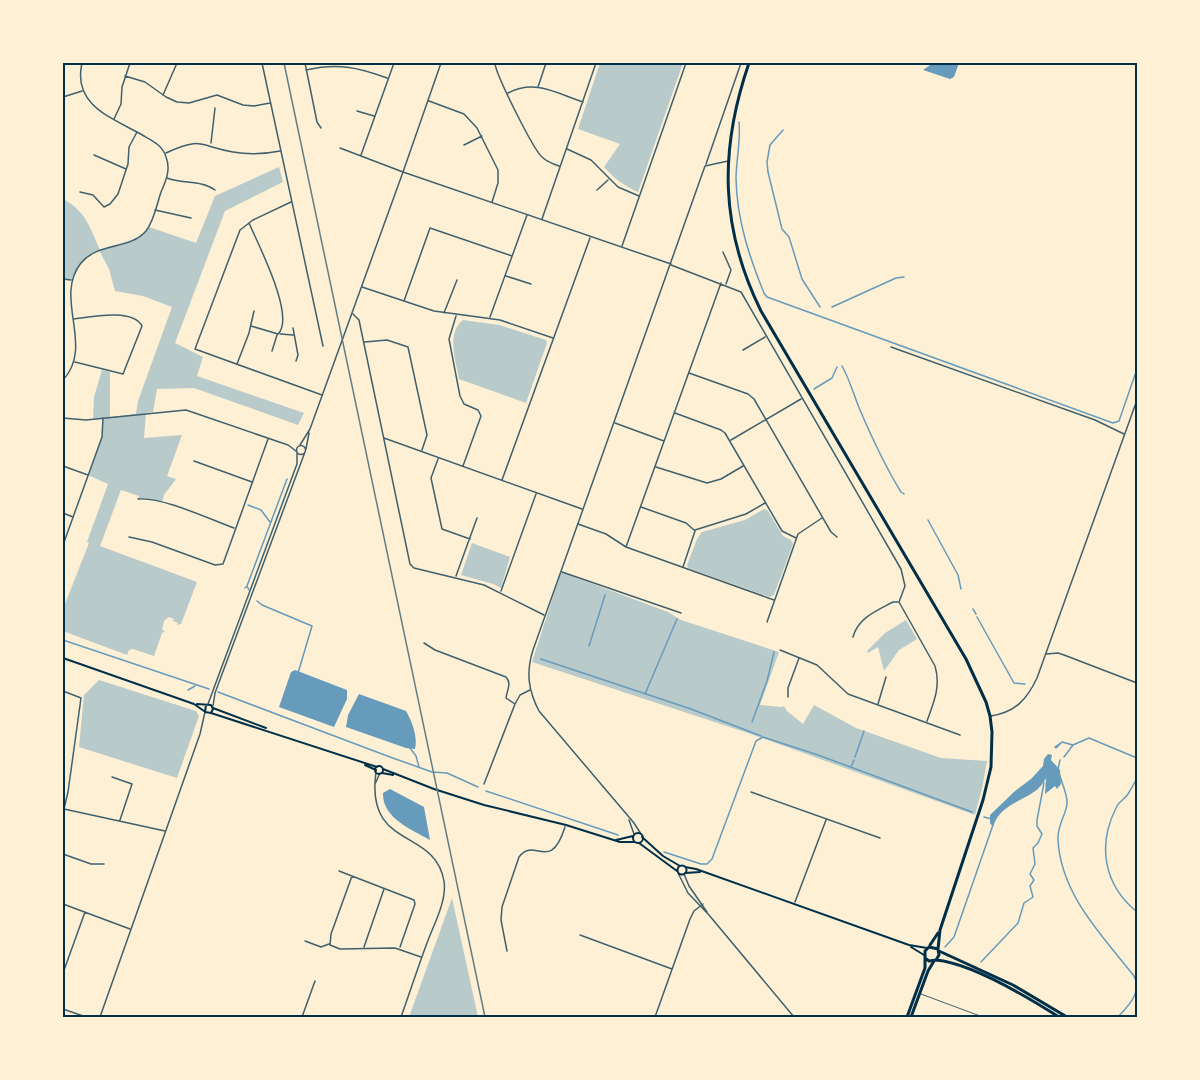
<svg xmlns="http://www.w3.org/2000/svg" width="1200" height="1080" font-family="Raleway,sans-serif">
<style>
.green{fill:#b9caca}
.water{fill:#669bbc}
.lines{fill:none;stroke-linecap:round;stroke-linejoin:round}
.stream{stroke:#669bbc;stroke-width:1.5}
.service{stroke:#3f606c;stroke-width:1}
.minor{stroke:#3f606c;stroke-width:1.5}
.tertiary{stroke:#3f606c;stroke-width:1.5}
.secondary{stroke:#003049;stroke-width:2}
.trunk{stroke:#003049;stroke-width:3}
.rail{stroke:#657d81;stroke-width:1.5}
.neatline{fill:none;stroke:#003049;stroke-width:2}
</style>
<rect width="100%" height="100%" fill="#fdf0d5"/>
<path class="green" d="M600 63H683L638 192C624 186 614 178 604 167L620 144 578 129Z
M279 167 283 182 225 211 175 343 203 357 197 376 304 413 298 425 194 388 157 389 153 412 146 413 144 438 182 435 167 476 176 479 164 495 162 502 146 499H138L139 496 121 490 100 546 197 582 181 624 177 625 178 623 173 621 174 619 169 617 164 621 162 630 165 631 162 633 154 656 133 649 129 650 127 655 63 631V609L89 543 87 542 108 484 88 475 102 437 103 418 93 419 94 397 102 370 110 372V417L136 414 138 401 172 307 143 296 115 291 109 269 99 250C85 256 77 266 72 280L63 278V199C86 211 90 228 100 250L140 237 149 227 196 243 215 196Z
M463 320 499 325 546 340 547 343 526 403 459 379C456 361 446 333 463 320Z
M764 509 768 511 783 536 791 540 793 544 774 595 770 597 688 568 687 565 697 539 702 532 745 520Z
M472 543 510 557 501 588 493 584 461 575Z
M561 572 668 612 681 620 779 652 760 705 782 707 784 706 787 711 803 724 814 705 856 728 941 758 987 761 982 789 975 815 748 733 532 662Z
M906 620 917 639 899 650 884 671 878 647 868 653 867 651 885 633Z
M99 680 196 711 199 716 177 778 79 747 84 695Z
M452 898 478 1017H409Z"/>
<path class="water" d="M933 63H959L954 77 950 79 923 70Z
M295 670 347 690V699L334 727 279 707 291 672Z
M359 694 406 711C412 721 418 737 415 749L406 748 346 727 348 715Z
M1048 754 1052 755 1051 760 1060 770 1061 784 1057 789 1055 786 1045 794 1046 778C1036 801 1001 799 993 827L990 823V815L1015 791 1031 779 1043 766 1044 759Z
M390 789 424 807 430 840C411 829 382 818 383 793Z"/>
<g class="lines">
<path class="stream" d="M739 122C741 141 736 160 736 179 737 220 749 256 764 293L767 297 1113 423 1119 421 1137 369
M783 130 770 145 767 162 768 172 782 229 789 237 802 279 820 307
M832 307 896 278 904 277
M842 366C850 380 854 396 860 410 872 438 885 466 901 492L904 494
M814 389 832 378 837 367
M248 505 261 510 270 522
M928 520 958 575 961 589
M247 586 287 479
M245 588 247 586 249 590
M257 601 262 605 312 626 298 673
M973 609 976 614
M977 617 1014 683 1025 684
M63 640 209 689
M589 646 605 595
M541 659 691 709 761 736
M188 690 195 686
M218 692 390 757 432 772 447 773 478 787
M645 694 677 619
M752 722 767 681 774 652
M1055 747 1062 742 1073 745
M410 748 416 756 419 767
M1056 748 1062 742
M855 757 864 731
M1064 757 1073 745 1089 738 1137 758
M851 767 854 760
M1058 769 1060 760
M1060 776C1062 784 1068 796 1067 804 1066 815 1057 825 1058 840 1061 895 1102 935 1134 976L1137 984
M1137 778C1134 784 1131 789 1128 794 1124 800 1118 802 1116 808 1097 846 1104 885 1137 912
M486 791 618 835
M984 817 992 819
M664 852 701 864H707L712 859 756 741 763 737 818 755 972 812
M945 947 954 937 993 825
M981 962 1018 923 1024 903 1033 897 1030 886 1034 880 1030 874 1035 864 1033 848 1038 843 1042 834 1037 826V820L1044 783
M1118 1017C1127 1007 1136 999 1137 985"/>
<path class="service" d="M921 994 980 1016"/>
<path class="minor" d="M262 63 323 346
M305 63 317 122 321 128
M495 63C495 73 533 149 542 157 547 162 553 164 559 166
M306 70C338 63 357 67 387 78
M125 76 145 82 166 97 177 102 189 103 217 95 243 105 254 106 270 103
M538 87 546 63
M508 93C535 79 556 93 583 102
M163 95 177 63
M63 97 82 91
M429 101 464 114 477 128 498 170V183L492 202
M357 111 374 116
M114 119 121 104 122 87 130 63
M211 143 215 108
M464 145 482 136
M340 148 403 172 441 63
M567 149 591 160 618 187 639 196
M166 153C202 136 199 146 233 152 249 155 265 154 280 151
M94 155 126 169
M361 155 394 63
M706 164 741 63
M167 178C182 184 202 180 215 190
M597 190 608 180
M80 192 93 195 104 207 110 204 118 194 128 164 129 147 137 132
M291 202 253 220 240 230 195 349 322 395
M155 210 191 218
M542 219 596 63
M249 223C258 244 296 317 278 334L251 326
M622 246 686 63
M723 252 731 270 726 284
M671 265 741 292 901 569 905 586 899 602
M506 276 531 284
M63 279 71 280
M362 287 434 311 500 320 553 338
M404 301 430 228 512 256
M444 313 457 280
M353 314 359 320 410 564 414 568 484 585 544 615
M456 316 449 339 460 396 464 404 478 410 481 416 463 466
M490 317 527 215
M74 319C90 317 133 308 142 326L123 374 75 362
M293 328 298 355 296 361
M280 334 293 335
M365 342 387 340 408 347 427 435 422 450
M891 347 1095 420 1124 434
M743 350 765 337
M272 351 277 335
M237 364 249 333 254 311
M689 373 748 394 754 399 831 532 837 537
M675 413 721 430 725 433 782 531 796 538
M615 423 664 441
M384 438 582 509
M731 440 801 399
M438 459 431 478 442 529 470 539
M194 461 252 482
M63 466 88 475
M656 467 707 483 721 479 743 466
M502 480 590 238
M138 499C163 497 209 519 234 528
M641 507 686 523 694 530
M63 513 73 517
M578 524 606 534 626 547 774 600
M695 530 746 514 765 503
M129 537 152 542 215 565 223 564 268 439
M63 545 102 437 103 418
M626 547 721 283
M683 567 695 531
M562 572 681 613
M456 576 477 518
M501 591 536 494
M899 602 935 666C941 686 934 702 927 721
M767 622 798 534 822 518
M853 637C858 618 876 611 893 602H898
M424 643 435 650 506 677C512 683 507 690 506 698L515 704
M780 650 817 665 848 694 960 735
M1046 654 1058 653 1064 655 1137 683
M63 691 81 698 68 792 63 813
M788 697V688L799 658
M878 704 886 677
M991 716C1016 712 1027 699 1037 678L1137 400
M112 777 132 784 120 820
M484 784 515 704 520 695 530 690
M751 792 880 838
M64 809 165 831
M63 854 91 864H104
M339 871 414 900 415 904 400 947
M352 876 331 934 330 945 340 949 395 948 421 957
M795 902 826 820
M63 904 130 929
M580 935 672 969
M305 941 321 947 329 944
M364 947 384 889
M507 951 501 920 502 907 519 857C535 836 550 874 565 827
M63 973 85 912
M63 1009 86 1017
M302 1017 315 981
M655 1017 690 919 694 911 703 904"/>
<path class="tertiary" d="M63 380C95 346 53 298 81 263 98 242 130 250 146 231 154 221 157 204 161 192 166 181 171 169 166 157 163 146 153 141 144 136 113 118 72 106 82 63
M63 418 86 420 186 410 288 445 296 451
M300 445 310 429 403 172 671 264
M296.5 450a4.5 4.5 0 1 1 9 0a4.5 4.5 0 1 1-9 0Z
M306 449 309 433
M208 704 297 464V452
M213 706 215 693 305 452
M376 772C365 851 435 827 444 881 447 901 434 924 427 943 418 967 410 992 401 1017
M375 784 380 773
M629 820 634 834
M641 834 634 823 539 711C528 690 526 672 533 650L705 166 728 161
M678 873 688 893 709 915 794 1017
M684 874 689 886 707 912
M100 1017 200 734 205 712"/>
<path class="secondary" d="M63 658 194 704 204 711
M197 704 211 705 213 709 211 713 205 712 206 705
M213 708 266 728
M211 713 377 767
M365 765 376 770
M375 770a4 4 0 1 1 8 0a4 4 0 1 1-8 0Z
M383 769 434 789 484 805 566 825 620 842H635
M382 773 393 775
M633 838a5 5 0 1 1 10 0a5 5 0 1 1-10 0Z
M642 837 663 856 680 866
M616 840 633 836
M639 843 677 871
M677.5 870a4.5 4.5 0 1 1 9 0a4.5 4.5 0 1 1-9 0Z
M685 867 696 869 909 945 927 948
M685 873 700 872
M911 947 924 955"/>
<path class="trunk" d="M749 63C719 150 720 228 761 311L966 659 986 702 990 716 992 732 991 767 983 800 940 930 938 949
M930 945 938 933
M939 951 1013 985 1067 1017
M936 960C971 963 1029 998 1059 1017
M907 1017 925 968V951L929 947 938 949 939 955 936 960 929 961 925 958
M911 1017 928 971 934 961"/>
<path class="rail" d="M284 63 485 1017"/>
</g>
<rect width="1200" height="1080" fill="none" stroke="#fdf0d5" stroke-width="129"/>
<rect x="64" y="64" width="1072" height="952" class="neatline"/>
</svg>
